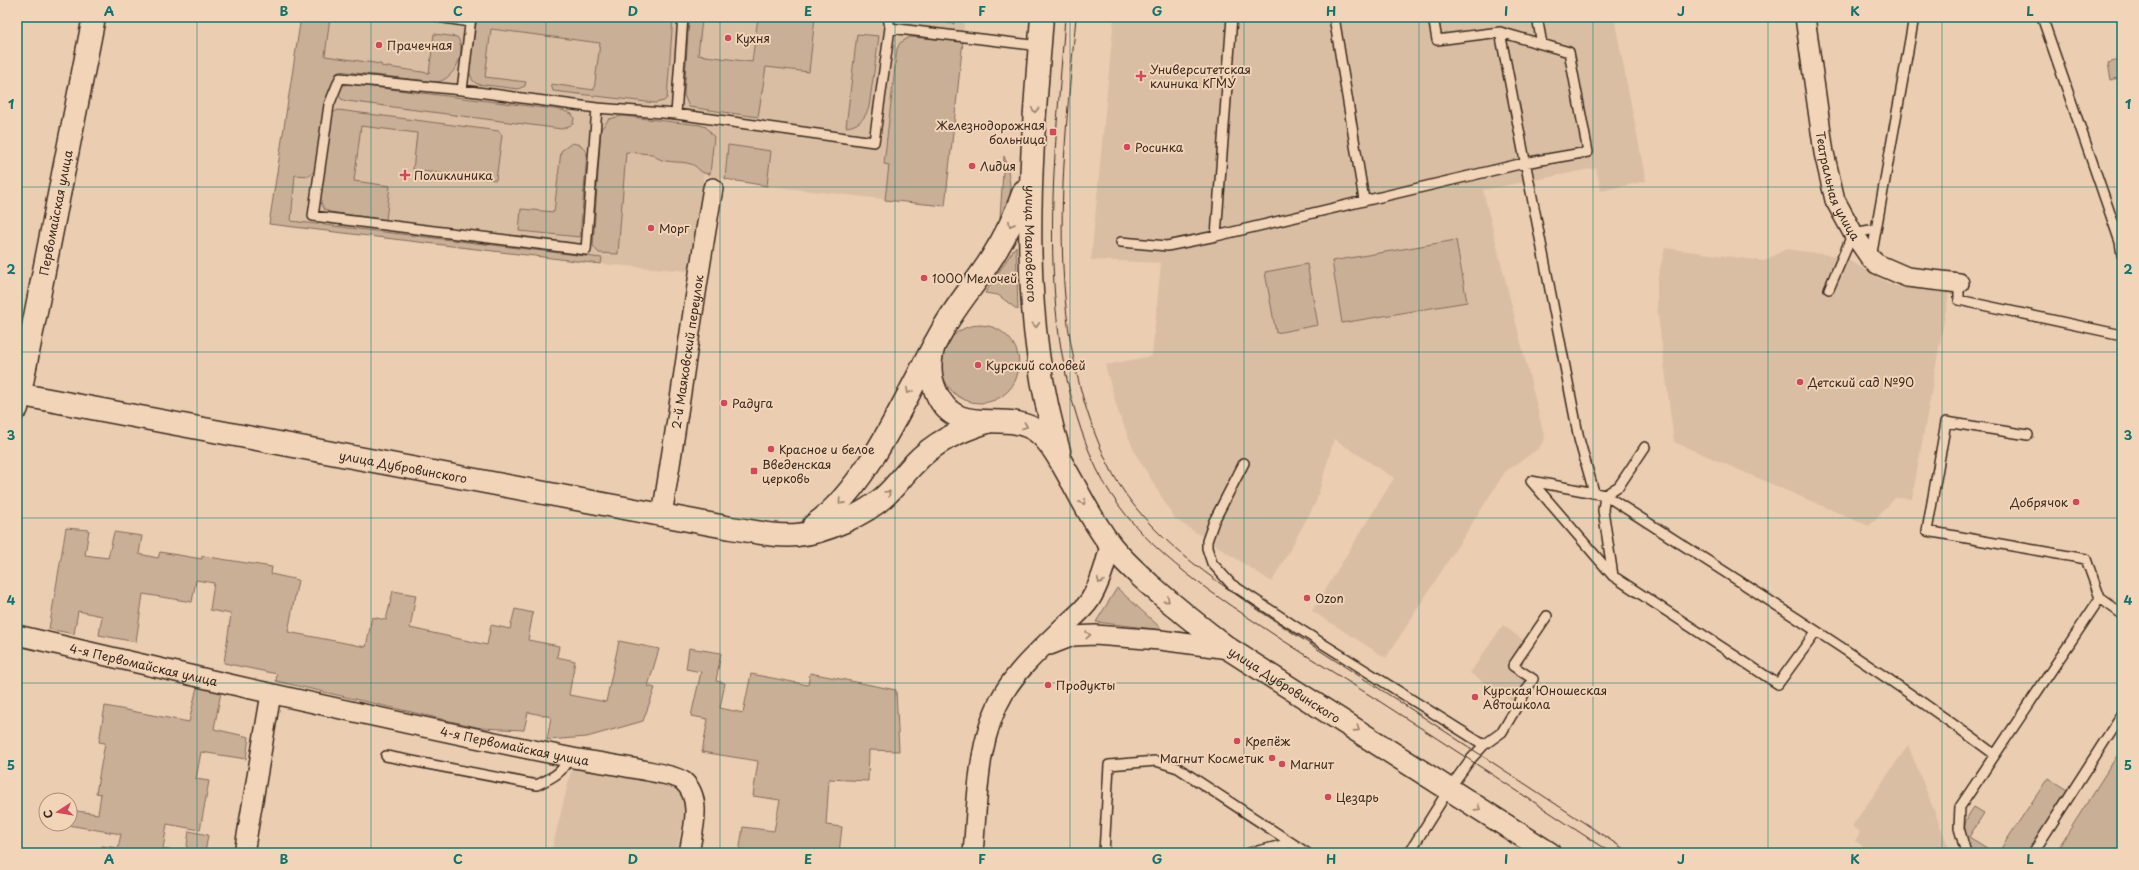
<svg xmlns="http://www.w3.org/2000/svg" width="2139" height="870" font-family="'Playpen Sans',sans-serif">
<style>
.built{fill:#dabea4}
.green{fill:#caaf97;stroke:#826c5a}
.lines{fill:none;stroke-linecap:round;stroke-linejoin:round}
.lane-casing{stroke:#3b2a1e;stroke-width:12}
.street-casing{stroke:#3b2a1e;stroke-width:22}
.secondary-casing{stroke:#3b2a1e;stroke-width:25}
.primary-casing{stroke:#3b2a1e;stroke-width:25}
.lane{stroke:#f2d4b8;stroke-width:9}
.street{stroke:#f2d4b8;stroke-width:19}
.secondary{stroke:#f2d4b8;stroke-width:22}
.primary{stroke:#f2d4b8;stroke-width:22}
.tram{stroke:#3b2a1e;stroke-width:1}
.oneway{stroke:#967f6b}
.grid{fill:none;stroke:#0f766e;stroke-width:1;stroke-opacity:0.55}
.poi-dot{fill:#d1495b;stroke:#f2d4b8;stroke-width:1.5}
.labels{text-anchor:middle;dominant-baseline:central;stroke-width:4;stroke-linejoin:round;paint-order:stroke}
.poi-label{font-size:12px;fill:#3b2a1e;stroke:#f2d4b8;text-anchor:start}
.street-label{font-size:12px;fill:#3b2a1e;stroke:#f2d4b8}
.neatline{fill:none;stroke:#0f766e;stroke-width:1.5}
.grid-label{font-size:13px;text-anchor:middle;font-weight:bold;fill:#0f766e}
</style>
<rect width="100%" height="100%" fill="#ebcdb2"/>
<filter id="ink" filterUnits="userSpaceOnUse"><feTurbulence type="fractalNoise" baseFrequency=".025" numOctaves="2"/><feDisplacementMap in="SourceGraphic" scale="8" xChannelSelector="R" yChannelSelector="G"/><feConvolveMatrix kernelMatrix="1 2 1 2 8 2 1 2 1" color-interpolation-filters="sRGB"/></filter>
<g filter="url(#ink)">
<path class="built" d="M301 17H965L945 206 767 186 704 175 689 271 601 264 269 224Z
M1114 17H1614L1646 181 1601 191 1596 168 1483 190 1545 439 1538 449 1505 472 1386 658 1312 611 1394 478 1334 439 1316 502 1272 582 1175 519 1135 453 1118 411 1105 365 1152 356 1161 263 1091 260Z
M1665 248 1764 261 1786 249 1843 257 1892 285 1949 293 1912 499 1895 498 1869 526 1674 442 1657 307V281Z
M1503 625 1527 643 1512 666 1530 679 1516 704 1470 673Z
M1908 745 1951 853H1862L1865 848 1855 841 1860 832 1852 826Z
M572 767 690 791 676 853H551Z"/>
<path class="green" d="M301 17H330L325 56 381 64V66L429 73 434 34 457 37C468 51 454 80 437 82L338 71 325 105 316 170 309 176 295 175 291 221 602 258 601 264 269 224Z
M477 17H673L667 98 664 101 655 103 553 91 551 84 594 90 600 43 491 29 485 77 526 82 525 86 518 89 477 84 473 81 469 71Z
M758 17H815L809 72 766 67 758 117 689 107 684 95 689 19 702 20 698 55 752 62Z
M912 17H954V24Z
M857 34 879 36 869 107C865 119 858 126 846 127Z
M910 37 963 41 945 206 885 200 889 165 884 164 897 49 900 43Z
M2122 59V77L2111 80 2108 63Z
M348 84 562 110 572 114 574 118 573 124 562 129 347 101 341 99 338 93 341 86Z
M338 110 499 131 502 135 496 180 413 170 417 133 361 126 354 181 390 186 386 220 330 212 324 209 319 198 331 114Z
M622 116 700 125 706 127 714 137 710 174C697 173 700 167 691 164 678 160 663 165 652 154L626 152 618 254 599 253 593 246 601 129 609 119Z
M572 143 581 145 587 153 580 237 519 231 521 209 554 212 561 151Z
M728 145 771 151 767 186 725 179Z
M1004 156C1009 170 1017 209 1000 218Z
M1456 240 1467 302 1342 323 1332 261Z
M1016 246 1018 310 998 295 985 293Z
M1307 264 1318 325 1276 333 1265 272Z
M941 364a39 39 0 1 1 78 0a39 39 0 1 1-78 0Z
M66 528 89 530 85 555 108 558 114 532 142 536 139 554 158 558 160 552 202 559V556L272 567 271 574 298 580 288 632 366 647 372 617 386 620 393 591 416 595 410 628 487 645 491 625 510 629 515 609 533 613 528 640 559 646 557 657 575 661 569 695 606 702 619 641 659 649 648 686 655 688 643 721 587 737 547 740 551 717 528 712 524 730 481 728 276 681 277 674 224 663 231 614 210 610 214 583 196 580 192 602 143 594 136 642 99 635 102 616 78 611 74 634 49 629Z
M1117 588 1163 630 1096 622Z
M689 648 721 653 716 681 725 683 720 708 743 713 751 674 808 685 810 673 896 690 899 751 869 750 868 781 829 779 826 825 842 827 839 853H739L743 827 774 831 780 800 753 796 758 761 702 752 708 719 691 716 701 672 686 669Z
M197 687 221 692 214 729 249 737 246 759 201 752 196 779 209 781 200 830 167 824 163 849 186 853 189 831 208 835 205 853H101L102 846 118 848 121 834 62 824H70V810L98 814 101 794 96 793 105 743 99 742 105 706 189 722Z
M2122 748V853H2055Z
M2048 778 2067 790 2027 853H1998Z
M1974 807 1984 813 1969 837 1987 848 1985 851 1987 853H1972C1964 832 1960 826 1974 807Z"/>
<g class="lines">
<defs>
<path id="lane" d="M438 17 470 22
M888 17 890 28
M1334 17 1364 200
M1537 17 1542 44
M2042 17 2120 242 2122 255
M1500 32 1579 439 1594 492
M462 90 471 17
M597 108 586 250 313 216 329 105 340 78 462 90 597 108 676 114 874 142 890 28 1040 46
M676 114 683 17
M1216 236 1232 17
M1121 242 1167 246 1216 236 1524 163 1588 152 1569 52 1500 32 1437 40 1433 17
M1871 258 1914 17
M1959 283V300L2122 335
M1829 289 1853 233 1876 229
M2028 435 1946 422 1927 531 2086 559 2100 598
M1244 463 1214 521 1207 541V548L1212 563 1231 584 1293 625 1484 745
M1531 481 1605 495 1619 486 1645 447
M1531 481 1613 576
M1816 632 1778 684 1613 576 1603 510 1605 495C1736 580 1869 661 1994 754
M386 756 537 785C551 778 564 773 568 757
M1104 853 1109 765 1156 761 1178 768 1307 853
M1249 853 1291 843
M1409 853 1449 789 1470 760 1484 745 1502 732 1533 679 1513 666 1547 616
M1966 853 1959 828 1960 807 2100 598 2122 614
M2033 853 2122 714"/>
<g id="street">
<path id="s1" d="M1805 17 1824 153 1835 200 1853 233 1871 259 1877 264 1907 277 1959 283"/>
<path id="s2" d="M662 515C680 406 694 297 713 188"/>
<path id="s3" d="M17 635C200 678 384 720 568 757 587 761 674 773 683 781 703 798 693 830 689 853"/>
<path d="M1050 645 1073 636 1095 635 1160 640 1229 649"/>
<path d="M244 853 271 694"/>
<path d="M973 853C978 799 976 739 1005 691 1020 667 1042 648 1062 628 1071 620 1083 611 1090 600 1101 582 1106 564 1110 544"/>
</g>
<g id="secondary">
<path id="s4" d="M17 408 94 17"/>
</g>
<g id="primary">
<path id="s5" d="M1042 17C1031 161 1016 311 1059 451"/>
<path id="s6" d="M934 345C929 362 929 376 936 392 957 442 1007 406 1039 433 1054 446 1063 466 1073 483 1084 504 1095 524 1109 543 1120 558 1135 571 1149 584 1175 607 1201 628 1229 649L1549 853"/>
<path id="s7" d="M17 394 731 528C752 531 775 537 797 535 824 533 866 514 885 496 896 486 904 474 914 464 934 442 959 431 987 422"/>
<path d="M814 525C870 486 909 388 943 329 957 304 976 283 991 259 1005 237 1016 215 1024 191"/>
</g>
</defs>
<use href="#lane" class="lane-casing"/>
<use href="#street" class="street-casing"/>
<use href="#secondary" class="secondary-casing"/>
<use href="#primary" class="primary-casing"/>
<use href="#lane" class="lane"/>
<use href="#street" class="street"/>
<use href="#secondary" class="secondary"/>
<use href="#primary" class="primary"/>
<path class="tram" d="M1065 17C1055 163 1033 316 1091 456 1120 527 1182 573 1243 614 1287 644 1333 672 1379 701 1457 751 1534 802 1611 853
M1076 17C1063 164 1042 324 1107 462 1138 528 1199 569 1257 609 1303 640 1350 670 1397 700 1475 751 1553 802 1630 853"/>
</g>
<defs><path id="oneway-chevron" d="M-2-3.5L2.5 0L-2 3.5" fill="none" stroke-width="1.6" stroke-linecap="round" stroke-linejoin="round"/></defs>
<g class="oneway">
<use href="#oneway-chevron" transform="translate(1035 110) rotate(94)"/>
<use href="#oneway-chevron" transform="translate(1011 224) rotate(119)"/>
<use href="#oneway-chevron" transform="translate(1036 325) rotate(86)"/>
<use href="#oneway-chevron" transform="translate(909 391) rotate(118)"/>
<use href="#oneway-chevron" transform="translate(1025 426) rotate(20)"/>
<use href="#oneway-chevron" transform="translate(888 493) rotate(-46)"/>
<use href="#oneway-chevron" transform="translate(841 502) rotate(132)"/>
<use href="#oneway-chevron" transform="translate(1083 502) rotate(61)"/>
<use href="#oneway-chevron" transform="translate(1100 581) rotate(114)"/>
<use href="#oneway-chevron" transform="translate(1167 600) rotate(42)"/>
<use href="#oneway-chevron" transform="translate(1088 635) rotate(-3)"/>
<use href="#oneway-chevron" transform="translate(1357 729) rotate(33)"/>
<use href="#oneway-chevron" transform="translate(1478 808) rotate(32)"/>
</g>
</g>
<path class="grid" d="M197 17V853M371 17V853M546 17V853M720 17V853M895 17V853M1070 17V853M1244 17V853M1419 17V853M1593 17V853M1768 17V853M1942 17V853M17 187H2122M17 352H2122M17 518H2122M17 683H2122"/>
<g class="poi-dot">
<circle cx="728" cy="38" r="4"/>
<circle cx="379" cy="45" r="4"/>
<path d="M1139 70h4v4h4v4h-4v4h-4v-4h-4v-4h4z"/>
<rect x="1049" y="128" width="8" height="8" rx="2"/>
<circle cx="1127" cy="147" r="4"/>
<circle cx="972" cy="166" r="4"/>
<path d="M403 169h4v4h4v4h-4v4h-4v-4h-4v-4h4z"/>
<circle cx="651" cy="228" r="4"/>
<circle cx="924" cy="278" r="4"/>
<circle cx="978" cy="365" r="4"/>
<circle cx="1800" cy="382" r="4"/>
<circle cx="724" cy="403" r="4"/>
<circle cx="771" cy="449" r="4"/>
<rect x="750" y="467" width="8" height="8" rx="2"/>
<circle cx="2076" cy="502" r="4"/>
<circle cx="1307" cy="598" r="4"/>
<circle cx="1048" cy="685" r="4"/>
<circle cx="1475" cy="697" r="4"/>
<circle cx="1237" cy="741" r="4"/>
<circle cx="1272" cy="758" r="4"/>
<circle cx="1282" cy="764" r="4"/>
<circle cx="1328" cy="797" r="4"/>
</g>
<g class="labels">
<g class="poi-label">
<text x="736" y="38">Кухня</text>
<text x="387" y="45">Прачечная</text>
<text x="1150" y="69">Университетская<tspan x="1150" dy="14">клиника КГМУ</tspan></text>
<text x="1045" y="125" text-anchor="end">Железнодорожная<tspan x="1045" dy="14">больница</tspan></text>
<text x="1135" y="147">Росинка</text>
<text x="980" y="166">Лидия</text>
<text x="414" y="175">Поликлиника</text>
<text x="659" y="228">Морг</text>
<text x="932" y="278">1000 Мелочей</text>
<text x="986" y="365">Курский соловей</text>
<text x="1808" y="382">Детский сад №90</text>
<text x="732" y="403">Радуга</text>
<text x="779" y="449">Красное и белое</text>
<text x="762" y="464">Введенская<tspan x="762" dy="14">церковь</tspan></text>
<text x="2068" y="502" text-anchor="end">Добрячок</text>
<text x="1315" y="598">Ozon</text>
<text x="1056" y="685">Продукты</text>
<text x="1483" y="690">Курская Юношеская<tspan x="1483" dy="14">Автошкола</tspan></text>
<text x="1245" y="741">Крепёж</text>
<text x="1264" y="758" text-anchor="end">Магнит Косметик</text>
<text x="1290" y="764">Магнит</text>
<text x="1336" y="797">Цезарь</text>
</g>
<g class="street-label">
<text stroke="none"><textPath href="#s1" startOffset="173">Театральная улица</textPath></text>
<text stroke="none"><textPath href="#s4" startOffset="199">Первомайская улица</textPath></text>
<text stroke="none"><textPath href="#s5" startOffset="227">улица Маяковского</textPath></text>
<text stroke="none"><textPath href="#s2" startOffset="165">2-й Маяковский переулок</textPath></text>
<text stroke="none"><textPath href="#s7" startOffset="393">улица Дубровинского</textPath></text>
<text stroke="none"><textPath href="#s3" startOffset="130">4-я Первомайская улица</textPath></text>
<text stroke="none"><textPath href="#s6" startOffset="523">улица Дубровинского</textPath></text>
<text stroke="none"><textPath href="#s3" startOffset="510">4-я Первомайская улица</textPath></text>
</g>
</g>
<rect width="2139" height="870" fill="none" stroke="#f2d4b8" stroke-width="44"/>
<g transform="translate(58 812) rotate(258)"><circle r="19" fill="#f2d4b8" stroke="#a9907a"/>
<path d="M0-3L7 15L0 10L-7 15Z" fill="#d1495b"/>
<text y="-6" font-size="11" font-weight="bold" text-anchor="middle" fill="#3b2a1e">С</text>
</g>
<rect x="22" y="22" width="2095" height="826" class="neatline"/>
<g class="grid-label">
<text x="109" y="16">A</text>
<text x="284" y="16">B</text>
<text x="458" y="16">C</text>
<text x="633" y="16">D</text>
<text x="808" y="16">E</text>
<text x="982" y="16">F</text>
<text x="1157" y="16">G</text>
<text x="1331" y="16">H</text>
<text x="1506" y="16">I</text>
<text x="1681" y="16">J</text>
<text x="1855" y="16">K</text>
<text x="2030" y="16">L</text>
<text x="11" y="109">1</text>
<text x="2128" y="109">1</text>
<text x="11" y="274">2</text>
<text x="2128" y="274">2</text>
<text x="11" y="440">3</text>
<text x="2128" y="440">3</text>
<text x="11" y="605">4</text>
<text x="2128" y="605">4</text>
<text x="11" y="770">5</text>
<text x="2128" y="770">5</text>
<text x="109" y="864">A</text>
<text x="284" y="864">B</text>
<text x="458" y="864">C</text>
<text x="633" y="864">D</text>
<text x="808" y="864">E</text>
<text x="982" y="864">F</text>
<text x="1157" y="864">G</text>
<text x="1331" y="864">H</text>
<text x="1506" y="864">I</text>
<text x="1681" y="864">J</text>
<text x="1855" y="864">K</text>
<text x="2030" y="864">L</text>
</g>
</svg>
